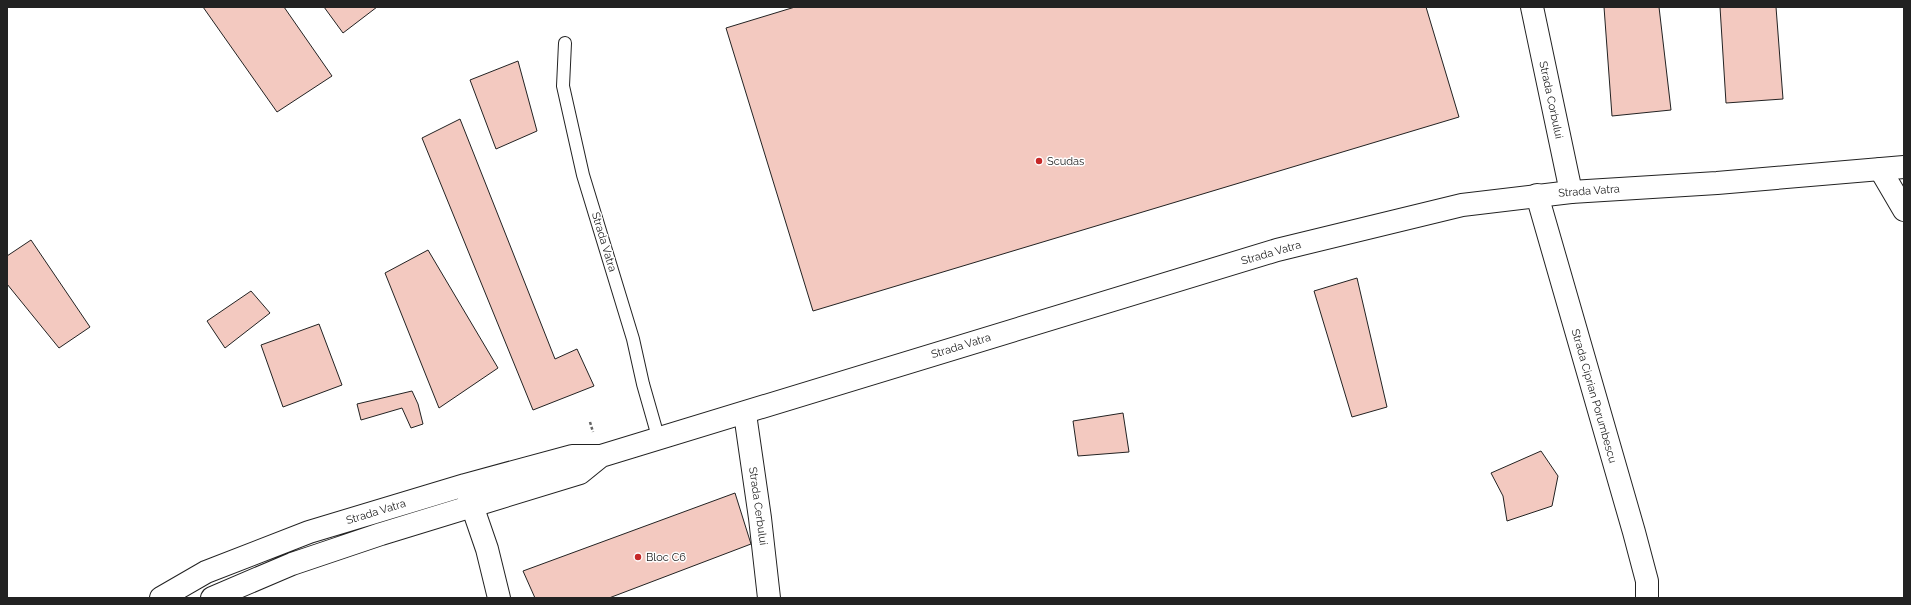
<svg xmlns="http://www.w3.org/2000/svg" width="1911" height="605" font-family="Raleway,sans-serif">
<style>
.building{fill:#f3c9c0;stroke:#222}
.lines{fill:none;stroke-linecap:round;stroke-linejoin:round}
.service-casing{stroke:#222;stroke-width:14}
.minor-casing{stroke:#222;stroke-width:24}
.tertiary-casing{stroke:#222;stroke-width:24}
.path{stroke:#646464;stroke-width:2.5;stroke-dasharray:3 2;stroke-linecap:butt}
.service{stroke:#fff;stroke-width:12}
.minor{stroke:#fff;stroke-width:22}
.tertiary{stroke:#fff;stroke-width:22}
.poi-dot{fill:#c62828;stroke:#fff;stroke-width:1.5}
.labels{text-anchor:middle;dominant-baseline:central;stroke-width:3;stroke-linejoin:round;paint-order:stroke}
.street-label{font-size:11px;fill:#222;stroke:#fff}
.poi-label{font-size:11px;fill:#222;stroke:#fff;text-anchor:start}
</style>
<rect width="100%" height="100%" fill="#fff"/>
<path class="building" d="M203 7H284L332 76 277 112Z
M324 7H377L343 33Z
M795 7H1426L1459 117 813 311 726 28Z
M1604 7H1659L1671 110 1612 116Z
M1720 7H1776L1783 99 1726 103Z
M518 61 537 131 496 149 470 80Z
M460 119 555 359 577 349 594 386 533 410 422 138Z
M31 240 90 327 59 348 7 284V256Z
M428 250 498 368 439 408 385 273Z
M1357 278 1387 407 1352 417 1314 291Z
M251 291 270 313 225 348 207 321Z
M319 324 342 385 283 407 261 345Z
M412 391 418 404 423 424 411 428 402 408 361 420 357 404Z
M1123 413 1129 452 1078 456 1073 421Z
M1541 451 1558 476 1552 506 1507 521 1503 496 1491 473Z
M735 493 751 544 609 598H535L523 571Z"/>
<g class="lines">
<defs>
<path id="service" d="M565 43 563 86 583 175 633 339 643 384 659 440"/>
<path id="minor" d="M1532 7 1571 192
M1880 169 1904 210
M1537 195 1634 532 1647 581V598
M745 414 760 518 769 598
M466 488 487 549 499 598"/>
<path id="tertiary" d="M161 598 206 572 309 532 465 485 572 456H601L1277 250 1462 205 1571 192 1717 183 1904 167
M212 598 292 564 381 534 580 473 601 456"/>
</defs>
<use href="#service" class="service-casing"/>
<use href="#minor" class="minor-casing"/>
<use href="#tertiary" class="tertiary-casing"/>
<path class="path" d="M590 422 593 432"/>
<use href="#service" class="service"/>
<use href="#minor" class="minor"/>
<use href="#tertiary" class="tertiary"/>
</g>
<g class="poi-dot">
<circle cx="1039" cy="161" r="4"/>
<circle cx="638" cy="557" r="4"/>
</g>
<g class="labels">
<g class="street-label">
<text transform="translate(1551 100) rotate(78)">Strada Corbului</text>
<text transform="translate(1589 191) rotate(-4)">Strada Vatra</text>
<text transform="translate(604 242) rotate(73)">Strada Vatra</text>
<text transform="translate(1271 253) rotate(-16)">Strada Vatra</text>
<text transform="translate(961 346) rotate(-17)">Strada Vatra</text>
<text transform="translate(1594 396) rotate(74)">Strada Ciprian Porumbescu</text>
<text transform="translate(758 506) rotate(82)">Strada Cerbului</text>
<text transform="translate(376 512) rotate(-17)">Strada Vatra</text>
</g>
<g class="poi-label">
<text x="1047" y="161">Scudas</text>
<text x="646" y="557">Bloc C6</text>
</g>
</g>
<rect width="1911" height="605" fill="none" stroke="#222222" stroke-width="16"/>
</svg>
